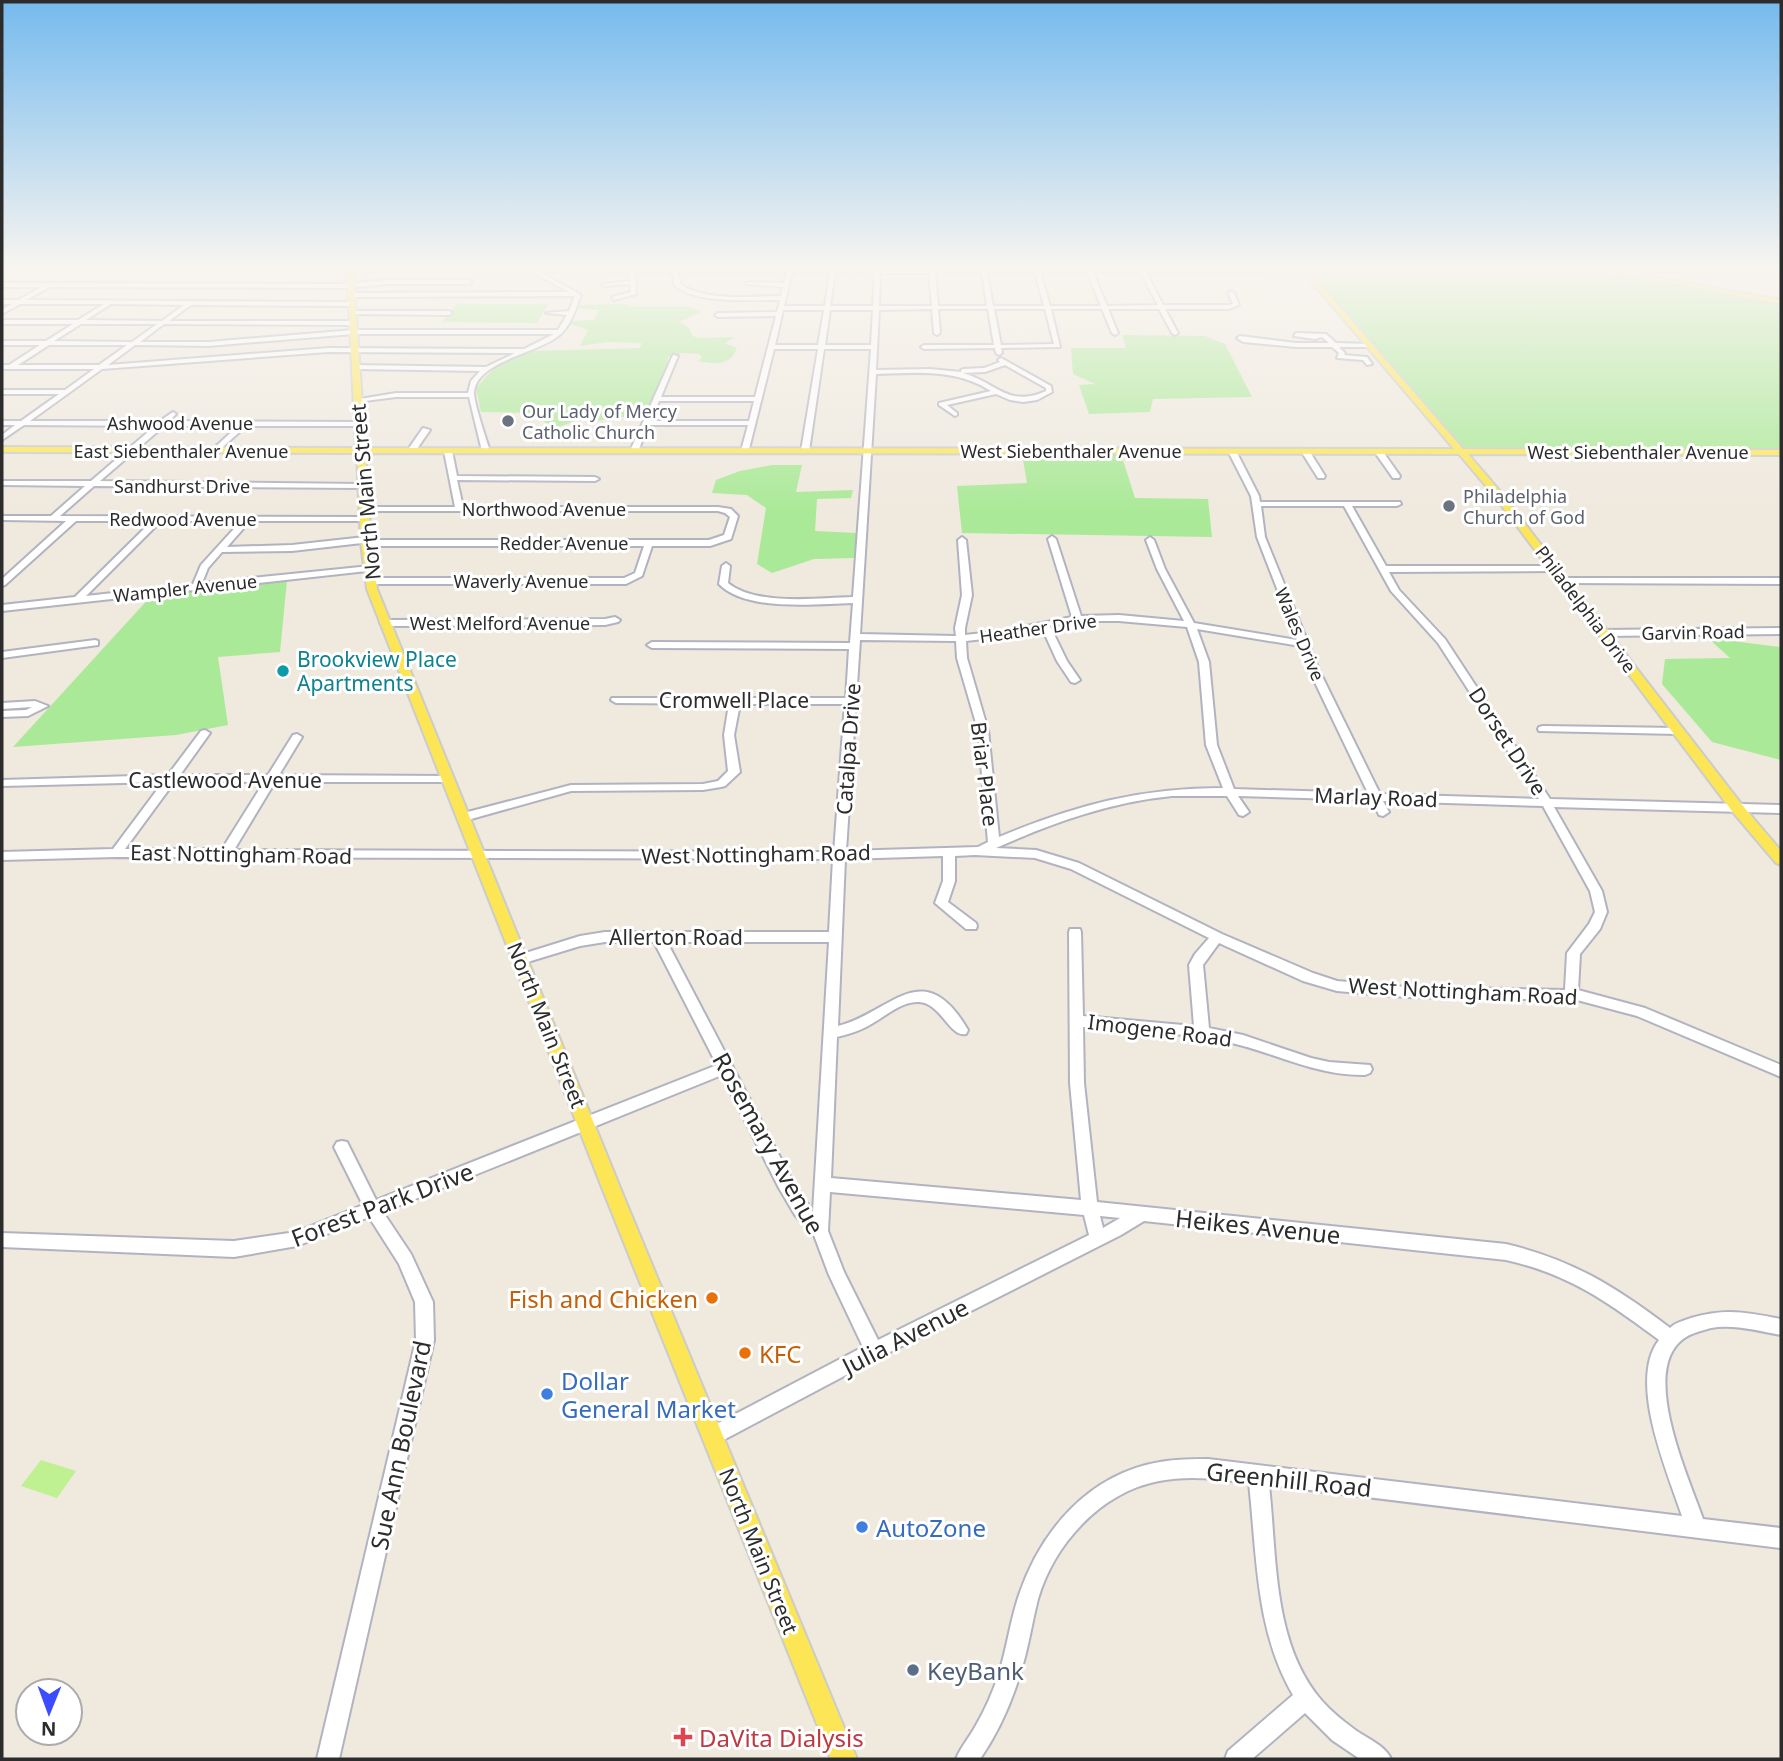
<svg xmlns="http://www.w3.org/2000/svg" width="1783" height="1761" font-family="'Noto Sans',sans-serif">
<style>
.green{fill:#aae997}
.pitch{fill:#bff192}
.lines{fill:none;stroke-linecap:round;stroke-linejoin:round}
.minor-casing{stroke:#b2b3c1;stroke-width:4}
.major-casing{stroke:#ccc;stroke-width:4}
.minor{fill:#fff;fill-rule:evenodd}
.major{fill:#fce656;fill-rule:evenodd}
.worship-dot{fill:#6b7280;stroke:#fff;stroke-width:2.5}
.culture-dot{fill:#0f9aa8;stroke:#fff;stroke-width:2.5}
.food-dot{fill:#e8710a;stroke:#fff;stroke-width:2.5}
.shop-dot{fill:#3f7fe0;stroke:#fff;stroke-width:2.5}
.service-dot{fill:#5c6f8a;stroke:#fff;stroke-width:2.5}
.health-dot{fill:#e0444e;stroke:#fff;stroke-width:2.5}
.labels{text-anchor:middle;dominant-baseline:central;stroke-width:6;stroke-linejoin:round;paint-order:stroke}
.far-worship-label{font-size:18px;fill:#5b616d;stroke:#fff;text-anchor:start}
.far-street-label{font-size:18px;fill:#2c2c2c;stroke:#fff}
.street-label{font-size:21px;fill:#2c2c2c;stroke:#fff}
.culture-label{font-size:21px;fill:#0d838f;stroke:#fff;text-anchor:start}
.near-street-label{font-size:24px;fill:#2c2c2c;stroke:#fff}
.near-food-label{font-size:24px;fill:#c56008;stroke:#fff;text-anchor:end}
.near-shop-label{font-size:24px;fill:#366cbe;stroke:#fff;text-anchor:start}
.near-service-label{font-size:24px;fill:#4e5e75;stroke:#fff;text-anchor:start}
.near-health-label{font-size:24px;fill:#be3a42;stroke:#fff;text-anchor:start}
</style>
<rect width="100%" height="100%" fill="#efe9de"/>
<path class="green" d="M1596 271 1781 305V449L1473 450 1463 447 1312 272Z
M457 304H548L537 323 442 322Z
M625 304 630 307H691L701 312 679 322 689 328 692 335 697 338 735 337 725 343 737 348C731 366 715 364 698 361L702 357 699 354 683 353 668 357 667 368 648 413 591 422 578 420 559 427 547 424 533 413 481 412 476 388 494 368 529 351 639 348 642 343 607 342 580 346 588 330 570 324 572 321 594 320 599 310 576 308 578 305Z
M1122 335 1205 336 1225 344 1252 397 1153 399 1150 412 1089 414 1079 385 1095 384 1073 374 1071 348H1126Z
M1022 454H1121L1135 498 1208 499 1212 537 962 533 957 486 1027 483Z
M772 465H802L796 492 853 490 851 498 817 499 815 531 857 533 856 558 814 559 772 573 757 564 766 508 747 495 712 493 716 480 740 471Z
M287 580 280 652 218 657 228 725 176 735 13 747 152 595Z
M1708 638 1781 647V760L1712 742 1662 684 1665 659 1730 658Z"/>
<path class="pitch" d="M41 1460 76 1471 57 1498 21 1486Z"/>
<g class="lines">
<defs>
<path id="minor" d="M2 268 875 269 880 268 883 269 1781 268V271L1146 272 1163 305H1229L1233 304 1228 293 1231 291 1234 293 1239 305 1229 309H1165L1178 333 1175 335 1172 333 1159 309H1108L1118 333 1115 335 1112 333 1102 309H1051L1060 347 1001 348 1002 353 999 355 996 353 995 348 924 349 921 347 924 345H994L988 309H938L940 333 937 335 934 333 932 309 879 310 876 370 930 369 961 372V370L963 369 984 368 1000 362 998 360 1001 358 1051 386 1052 392 1037 400 1023 402 1010 400 996 394 947 405 957 413V415L955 416 939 405V403L991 391C955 368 916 373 876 374L860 634 956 636 955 628 962 595 958 540 962 537 966 540 972 595 965 628V635L1001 631 1072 617 1048 539 1052 536 1056 539 1081 616 1119 615 1184 621 1157 569 1146 540 1150 537 1154 540 1165 569 1194 623 1297 640 1257 537 1251 496 1228 451 1232 449 1236 451 1259 496 1260 502H1400L1401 504 1397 506H1352L1386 566H1557L1558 568 1554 571 1389 572 1399 590 1445 639 1550 799 1781 805V813L1554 807 1602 891 1607 912 1600 929 1580 954 1578 990 1645 1008 1781 1065V1077L1637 1016 1577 1000 1406 997 1337 991 1303 981 1219 943 1203 965 1209 1028 1243 1035 1311 1058 1329 1062 1370 1065 1372 1069 1370 1073 1365 1075C1313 1076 1273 1051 1223 1041 1177 1032 1130 1031 1083 1027L1084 1083 1097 1202 1506 1244C1573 1260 1616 1287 1670 1328 1676 1322 1683 1321 1691 1318 1725 1308 1746 1312 1781 1319V1335C1759 1331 1733 1324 1711 1328 1704 1330 1692 1333 1686 1337 1637 1367 1689 1478 1703 1519L1781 1528V1548L1269 1485C1277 1556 1272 1644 1322 1701 1332 1712 1343 1721 1354 1729 1366 1738 1385 1745 1391 1759H1360L1332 1740 1305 1713 1252 1759H1225L1228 1751 1293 1695C1255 1630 1257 1555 1249 1483 1219 1479 1189 1475 1159 1481 1101 1492 1054 1544 1038 1599 1033 1618 1030 1638 1025 1657 1016 1692 1001 1729 980 1759H956C960 1748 969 1738 975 1727 985 1710 993 1692 999 1673 1007 1648 1010 1621 1019 1595 1041 1530 1089 1474 1160 1462 1176 1459 1192 1459 1208 1459L1682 1516C1668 1473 1627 1381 1659 1340 1608 1302 1569 1274 1506 1260L1144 1221 1121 1235 880 1357 714 1445 707 1443 705 1436 707 1429 863 1347 829 1275 814 1235 795 1215 779 1188 722 1075 383 1212 411 1254 433 1302 434 1340 339 1759H317L416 1340 415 1302 399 1264 369 1217 297 1246 234 1257 2 1247V1233L234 1241 296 1232 363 1205 334 1147 337 1142 342 1141 347 1142 376 1200 717 1065 654 942H605L580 946 521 964 516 962 514 959 516 956 580 936 605 932H829L833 859 116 857 2 860V852L113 849 163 782 2 786V780L168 775 201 731 205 730 210 733 180 775H268L293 735 297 734 302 737 279 775 448 776 454 779 448 782H275L234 850 834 852 845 704H740L734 735 740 772 725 786 721 787 703 790 571 791 464 821 458 817 460 814 571 785 703 784 718 781 728 771 724 735 729 704 616 703 611 700 612 698H846L849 649 652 648 647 645 652 642 850 643 853 603C816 604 746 612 719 584L722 566 726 563 730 566 728 583C756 606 818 598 853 597L871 349H824L809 451 805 453 801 451 818 349H774L748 453 741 451 748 425H649L638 451 631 453 630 451 673 355 678 356 661 397H755L776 316 718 317 715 315 718 313 777 312 780 300C749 299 701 305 675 286L672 272H635L636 294 614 300 612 297 631 292 630 284 605 286 602 284 630 281 629 272 538 271 581 295C575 310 571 327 557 337 537 353 475 362 474 393 474 403 486 439 490 451L486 453 482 451 469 397H396L357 402 354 400 396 393H468L471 381 480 371 355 369 352 367 355 365 486 367 515 353 328 352 102 369 30 421H160L173 412 176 414 169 421 358 422 362 424 358 426H246L215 454H212V450L238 426H164L100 481 363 484 367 486 363 488 94 486 60 516 364 517 368 519 364 521H250L227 547 292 545 365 537 369 540H709L724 535 730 517 725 513 718 511H361L360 509 364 507H455L444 451 448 449 452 451 457 476 595 477 599 479 595 481 457 480 463 507H718L731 509 738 516 731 539 710 546H652L642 576 626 584H370L366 581 370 578H624L635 573 644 546H366L362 543 292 551 222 552 208 568 202 583 370 566 371 568 367 571 2 611V605L75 597 152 521H76L5 585 2 586V579L66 521 2 520V516H51L85 486 2 485V481H91L155 426 24 425 2 440V435L15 425H2V421H21L59 394H2V390H65L94 369H2V365H9L40 345H2V341H46L73 324H2V320H78L104 304H20L2 314V310L12 304H2V300H18L42 287H2V283L345 284 388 280H469L472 282 469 284H388L345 288 50 287 26 300 351 302 354 304 351 306 191 305 169 321H353L356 323 353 325 164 324 140 342H209L354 330H558L567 315 546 313 569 311 575 296 352 297 349 295 352 293 569 292 530 271 2 270ZM677 272H787L784 283 748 282 745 284 783 287 781 296C749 296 709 302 681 285ZM792 272H830L825 306H784ZM835 272 875 273 873 306H830ZM935 272H982L987 306H938ZM987 272H1035L1044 306H993ZM1040 272H1087L1101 306H1050ZM1093 272H1140L1158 305 1107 306ZM880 273H929L932 306H879ZM111 304 184 305 162 321 86 320ZM994 309H1045L1054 344 1001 345ZM783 310H824L818 345H775ZM830 310H873L871 345H825ZM81 324H157L132 342 54 341ZM354 334H554L524 349 328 348 108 365 135 345 209 346ZM49 345H127L99 365H18ZM1005 365 1046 388V391C1007 408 998 383 963 373L985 372ZM659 401H754L749 421H651ZM1261 506H1344L1391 591 1438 643 1539 799 1380 794 1319 670 1265 537ZM161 521H241L201 565 193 584 86 596ZM1079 621H1119L1187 627 1199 662 1206 745 1223 788C1140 788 1076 805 999 837L988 730 967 658 966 641 1001 637 1042 628 1057 661 1071 682 1075 683 1080 680 1067 661 1050 626ZM1197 629 1300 646 1309 670 1368 793 1234 789 1217 745 1209 662ZM860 640 956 641 957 658 978 730 988 842 978 847 846 851ZM175 781 264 782 222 849H125ZM1172 796H1227L1239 815 1243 816 1249 812 1238 796 1372 800 1379 815 1383 816 1389 812 1383 801 1543 806 1590 891 1595 912 1589 924 1567 953 1565 990 1406 987 1337 981 1313 973 1222 934 1079 863 1036 850 996 848C1052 823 1110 802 1172 796ZM975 855 1035 858 1071 869 1209 938 1195 954 1189 965 1194 1026 1083 1016 1081 932 1080 929H1070L1069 932 1070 1083 1081 1200 831 1178 837 1037C850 1034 862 1030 873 1023 887 1015 902 1001 919 1002 941 1003 950 1038 966 1034L968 1030C923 953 891 1013 838 1026L845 859 943 856V881L935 903 966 929H976L977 926 976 923 948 902 955 881V856ZM667 942H829L813 1212 791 1178ZM830 1192 1084 1215 1089 1235 878 1340 844 1272 828 1231ZM1100 1216 1120 1218 1103 1228Z
M352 311H449L452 313 449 315 350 314Z
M1296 333 1326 334 1336 343 1373 344 1371 347H1339L1345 353 1344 355 1367 357 1372 364 1367 365 1363 360 1337 358 1339 353 1332 347H1296L1243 342 1237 338 1240 336 1296 343H1329L1322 337 1315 339 1294 336Z
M423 428 430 430 414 453H408L407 451Z
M1302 449H1308L1325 476 1324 478H1318L1301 451Z
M1375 449H1381L1400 476 1399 478H1393L1374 451Z
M1565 578H1781V584L1562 583 1561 581Z
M615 617 620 620 618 622 605 625 385 626 380 623 385 620 605 619Z
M1781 628V634L1604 636 1599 633 1604 630Z
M95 640 98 641V645L2 658V652Z
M35 701 48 706 28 716 2 717V711L26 710 32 707 2 709V703Z
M1543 726 1678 728 1683 731 1678 734 1539 731 1538 729 1539 727Z"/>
<path id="major" d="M347 268H353L365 448 1454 449 1300 268H1306L1463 449 1781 450V455L1468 454 1498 489 1742 805 1781 851V865L1776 863 1732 811 1492 493 1459 454 365 453 371 543 377 589 623 1195 857 1759H831L605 1195 367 589 361 543 357 453 2 452V447L356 448Z
M1580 268H1586L1582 271Z
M1591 268H1602L1781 300V304Z"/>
</defs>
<use href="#minor" class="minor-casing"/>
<use href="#major" class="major-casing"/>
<use href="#minor" class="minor"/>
<use href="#major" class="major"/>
</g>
<linearGradient id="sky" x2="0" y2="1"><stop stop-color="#75baee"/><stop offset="0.52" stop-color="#f8f5f0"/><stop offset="1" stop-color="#f8f5f0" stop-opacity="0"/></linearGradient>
<rect width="1783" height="514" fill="url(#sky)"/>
<g class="worship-dot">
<circle cx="508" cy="421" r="7"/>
<circle cx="1449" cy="506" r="7"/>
</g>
<circle class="culture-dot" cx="283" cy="671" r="7"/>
<g class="food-dot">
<circle cx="712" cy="1298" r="7"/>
<circle cx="745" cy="1353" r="7"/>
</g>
<g class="shop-dot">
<circle cx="547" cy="1394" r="7"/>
<circle cx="862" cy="1527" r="7"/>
</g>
<circle class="service-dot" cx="913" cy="1670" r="7"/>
<path class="health-dot" d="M679.5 1726.5h7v7h7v7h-7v7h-7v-7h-7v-7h7z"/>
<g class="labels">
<g class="far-worship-label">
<text x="522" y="411">Our Lady of Mercy<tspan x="522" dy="21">Catholic Church</tspan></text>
<text x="1463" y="496">Philadelphia<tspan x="1463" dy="21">Church of God</tspan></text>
</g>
<g class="far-street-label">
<text x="180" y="423">Ashwood Avenue</text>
<text x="181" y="451">East Siebenthaler Avenue</text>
<text x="1071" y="451">West Siebenthaler Avenue</text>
<text x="1638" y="452">West Siebenthaler Avenue</text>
<text x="182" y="486">Sandhurst Drive</text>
<text x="544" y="509">Northwood Avenue</text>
<text x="183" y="519">Redwood Avenue</text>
<text x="564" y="543">Redder Avenue</text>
<text x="521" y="581">Waverly Avenue</text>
<text transform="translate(185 588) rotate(-6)">Wampler Avenue</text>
<text transform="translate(1586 609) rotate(53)">Philadelphia Drive</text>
<text x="500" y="623">West Melford Avenue</text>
<text transform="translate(1038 628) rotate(-8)">Heather Drive</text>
<text transform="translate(1693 632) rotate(-1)">Garvin Road</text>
<text transform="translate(1300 634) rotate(67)">Wales Drive</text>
</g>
<g class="street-label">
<text transform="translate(365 492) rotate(-95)">North Main Street</text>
<text x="734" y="700">Cromwell Place</text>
<text transform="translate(1508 741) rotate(57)">Dorset Drive</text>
<text transform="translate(848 749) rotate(-86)">Catalpa Drive</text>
<text transform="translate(985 774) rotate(83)">Briar Place</text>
<text x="225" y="780">Castlewood Avenue</text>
<text transform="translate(1376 797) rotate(2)">Marlay Road</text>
<text transform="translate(241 854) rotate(1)">East Nottingham Road</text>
<text transform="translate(756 854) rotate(-1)">West Nottingham Road</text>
<text x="676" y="937">Allerton Road</text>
<text transform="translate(1463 991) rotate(3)">West Nottingham Road</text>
<text transform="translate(547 1025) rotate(68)">North Main Street</text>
<text transform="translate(1160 1030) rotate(7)">Imogene Road</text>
<text transform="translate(759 1551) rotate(68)">North Main Street</text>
</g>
<g class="culture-label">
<text x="297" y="659">Brookview Place<tspan x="297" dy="24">Apartments</tspan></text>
</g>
<g class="near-street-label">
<text transform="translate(769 1143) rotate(61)">Rosemary Avenue</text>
<text transform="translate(382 1204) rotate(-21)">Forest Park Drive</text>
<text transform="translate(1258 1226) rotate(6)">Heikes Avenue</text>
<text transform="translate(905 1336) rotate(-27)">Julia Avenue</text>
<text transform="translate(400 1445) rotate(-78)">Sue Ann Boulevard</text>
<text transform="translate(1289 1479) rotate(6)">Greenhill Road</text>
</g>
<g class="near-food-label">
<text x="698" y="1298">Fish and Chicken</text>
<text x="759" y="1353" text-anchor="start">KFC</text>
</g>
<g class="near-shop-label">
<text x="561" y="1380">Dollar<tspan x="561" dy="28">General Market</tspan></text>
<text x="876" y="1527">AutoZone</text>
</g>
<g class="near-service-label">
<text x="927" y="1670">KeyBank</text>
</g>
<g class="near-health-label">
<text x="699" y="1737">DaVita Dialysis</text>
</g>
</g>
<rect width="1783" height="1761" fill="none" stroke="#2c2c2c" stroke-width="7"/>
<g transform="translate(49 1712) rotate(181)"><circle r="33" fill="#ffffff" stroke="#ababab" stroke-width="2"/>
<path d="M0-5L12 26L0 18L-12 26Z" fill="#3b4cff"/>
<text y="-10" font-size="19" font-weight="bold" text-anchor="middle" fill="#2c2c2c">N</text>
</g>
</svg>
